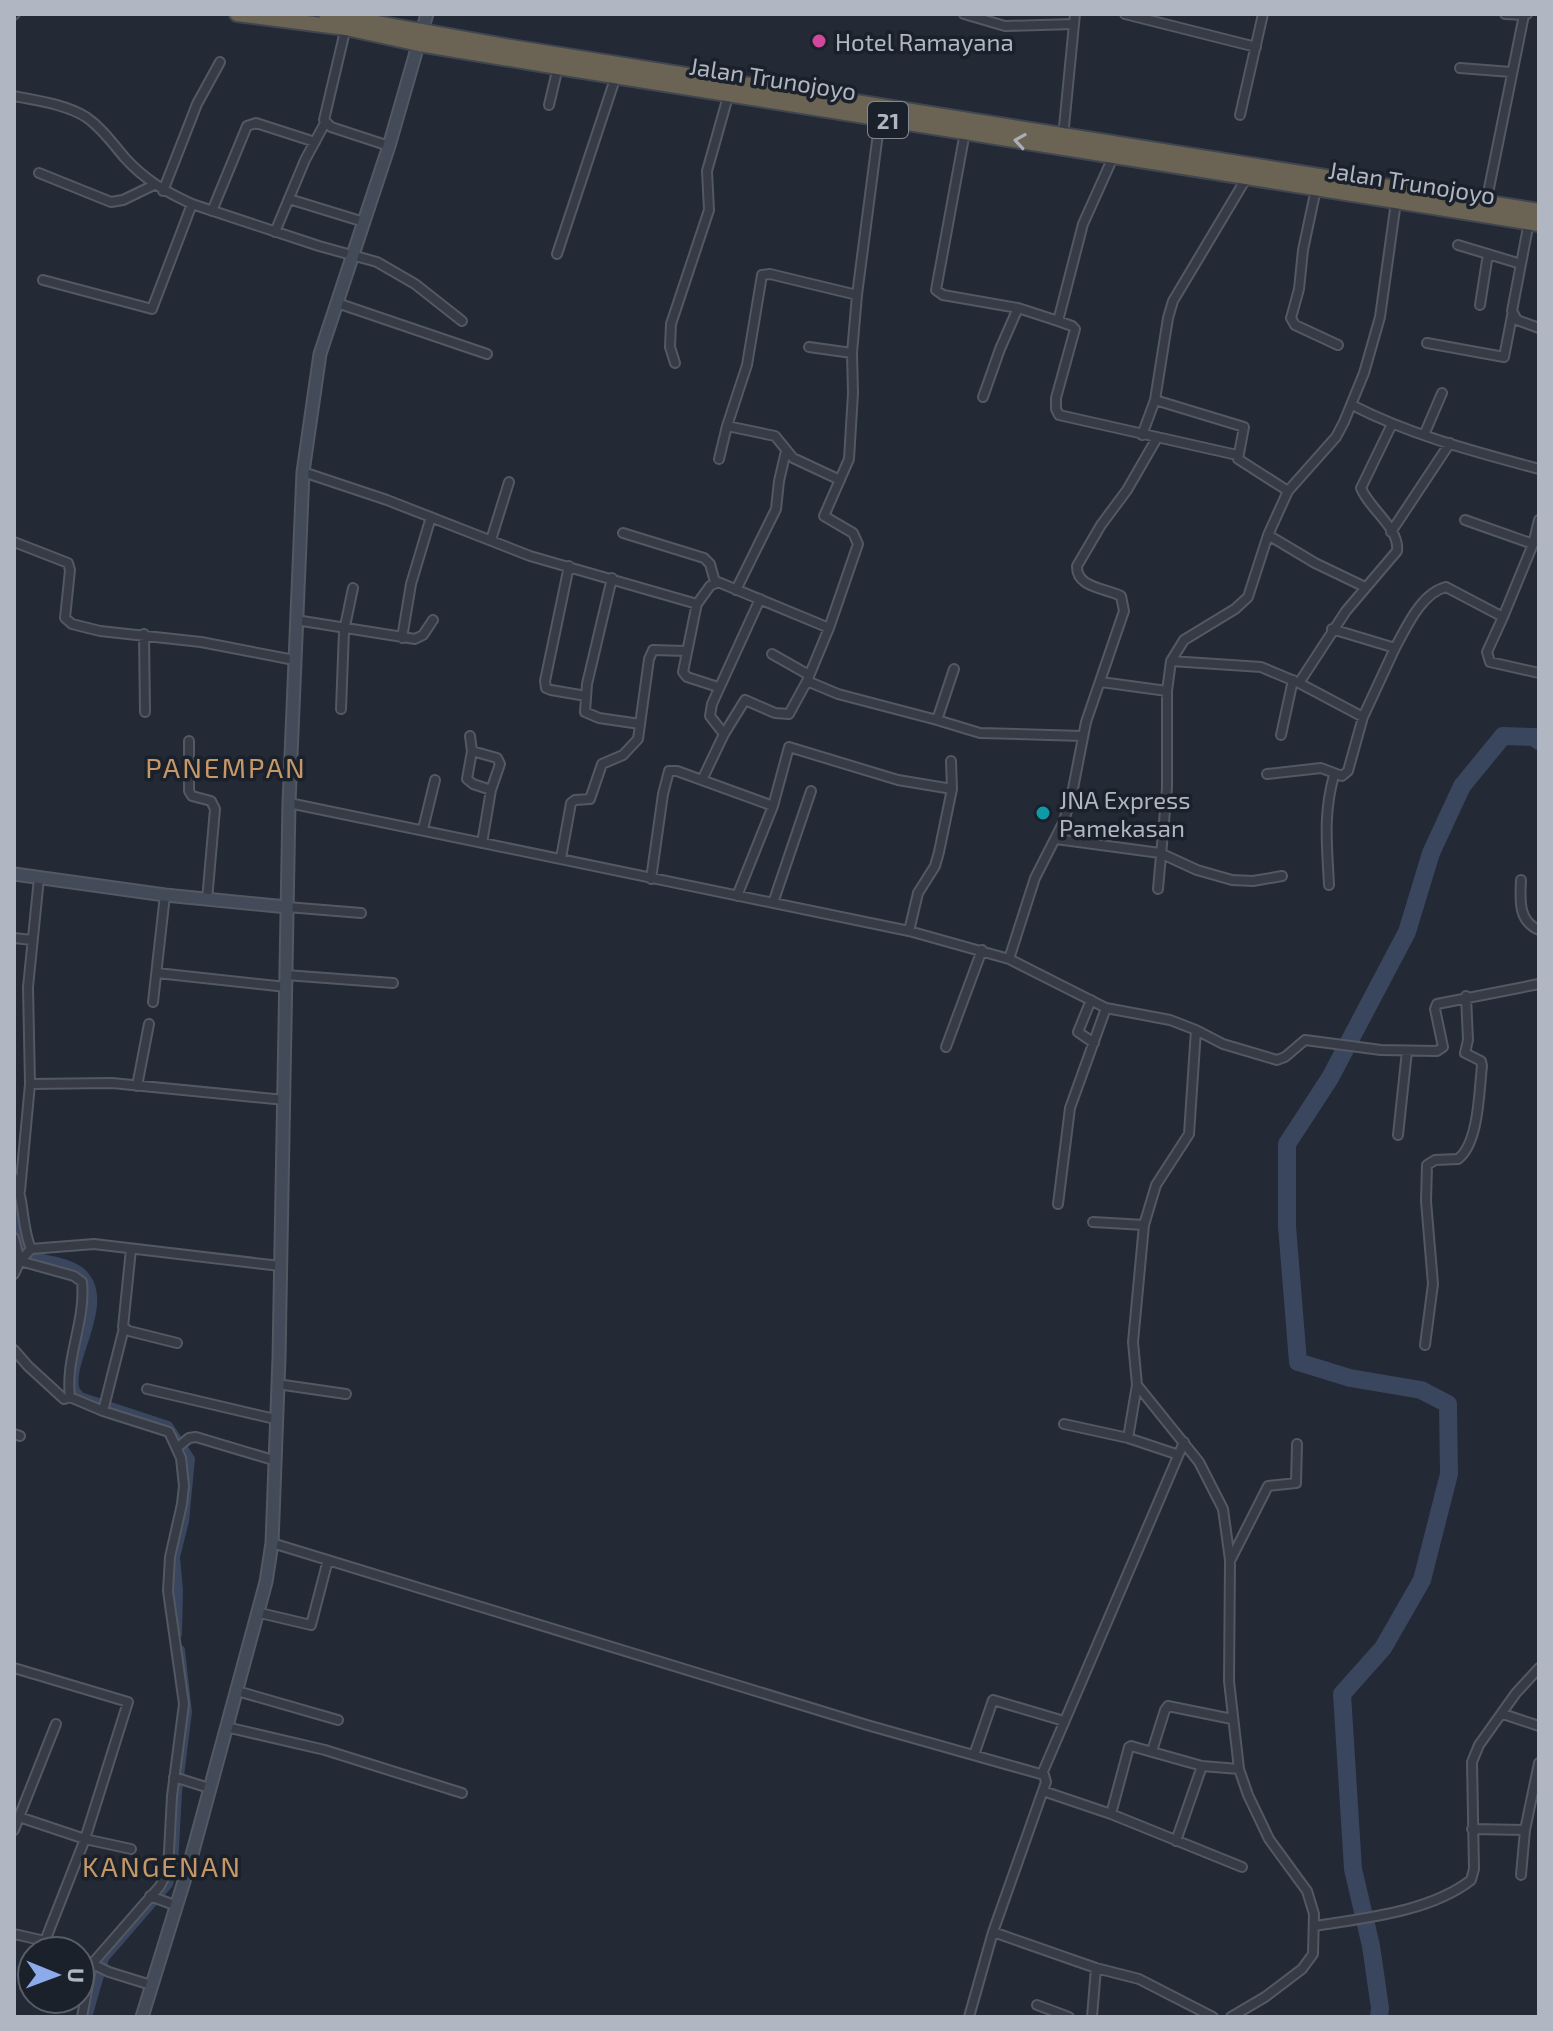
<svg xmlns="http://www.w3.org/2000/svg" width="1553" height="2031" font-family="'Exo 2',sans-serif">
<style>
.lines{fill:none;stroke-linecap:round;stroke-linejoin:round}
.canal{stroke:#3a465d;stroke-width:10}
.river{stroke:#3a465d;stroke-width:18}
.street-casing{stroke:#535963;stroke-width:12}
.secondary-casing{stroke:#535963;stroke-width:15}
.highway-casing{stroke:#404650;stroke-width:18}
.street{stroke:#363b46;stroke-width:8}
.secondary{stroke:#444b58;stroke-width:11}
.highway{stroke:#6b6354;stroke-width:14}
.oneway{stroke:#a9aeb7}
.hotel-dot{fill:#d1479c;stroke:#1b212a;stroke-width:3}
.culture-dot{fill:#0f9aa8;stroke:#1b212a;stroke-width:3}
.labels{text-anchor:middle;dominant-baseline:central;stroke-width:7;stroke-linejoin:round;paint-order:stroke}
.shield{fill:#1b212a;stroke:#838994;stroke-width:2}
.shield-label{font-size:22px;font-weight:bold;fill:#b0b6c2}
.poi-label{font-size:24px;fill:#b0b6c2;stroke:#1b212a;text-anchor:start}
.street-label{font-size:24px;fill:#b0b6c2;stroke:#1b212a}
.quarter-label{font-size:28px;letter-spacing:2px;fill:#c69768;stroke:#1b212a}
</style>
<rect width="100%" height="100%" fill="#232935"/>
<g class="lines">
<path class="canal" d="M14 1194 22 1250C38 1263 64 1259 80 1272 113 1299 68 1358 74 1387 74 1391 78 1394 80 1397L168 1426 190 1459 184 1521 175 1557 178 1590 177 1634
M87 2017 104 1958 168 1884 173 1865 177 1792 187 1712 180 1650"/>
<path class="river" d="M1379 2017 1380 2008 1371 1946 1353 1869 1342 1694 1383 1648 1422 1580 1449 1474 1448 1404 1421 1390 1350 1378 1298 1362 1287 1226V1144L1330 1078 1407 932 1431 853 1462 786 1503 736 1534 737 1539 741"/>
<defs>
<path id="street" d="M964 14 1005 26 1074 24
M1125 14 1256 47
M1505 14 1524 15
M14 15 15 14
M346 27 324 120 331 127 389 146
M1460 68 1511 72
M14 96C38 101 65 104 86 117 102 128 113 144 125 158 145 180 166 192 192 204
M549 105 558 67
M1240 115 1263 14
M965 132 936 290 943 295 1018 308 1000 349 983 397
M1063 137 1075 14
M39 173 111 202 123 200 154 185
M1316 189 1303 250 1299 289 1291 318 1295 325 1338 345
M163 191 197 104 220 62
M289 199 364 222
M1486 203 1524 15 1527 14
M212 211 247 126 256 123 315 142
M1529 222 1512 311 1517 320 1539 328
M275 232 305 160 325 123
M1458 245 1521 264
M557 254 616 76
M43 280 152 309 192 204 319 246 377 262 415 284 462 321
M337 303 487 354
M1480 305 1488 254
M1018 308 1058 321 1083 224 1114 155
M1058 321 1072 326 1075 329 1056 398V409L1059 415 1237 455
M1427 343 1504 357 1512 316
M809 347 852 353
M675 363 670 347 671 324 709 210 707 171 729 93
M1155 400 1244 427 1238 459 1288 491
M1352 405C1410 435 1476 452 1539 469
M727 426 775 436 793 458 840 480
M1142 435 1155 400 1168 318 1173 301 1247 177
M1424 435 1442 393
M719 459 727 426 747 365 762 275 770 274 857 295
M303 472 387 500 530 556 697 604 710 586 718 582 829 628 807 681 838 694 937 720 954 669
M1465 520 1533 544
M1391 532 1450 443
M623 533 704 558 710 564 715 582
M1268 535 1315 563 1365 587
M491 540 509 482
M14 542 68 563 70 570 65 618 72 624 100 631 201 642 294 660
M569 566 545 681 546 688 551 690 586 696
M612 578 587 684 585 712 599 718 640 724
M736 590 776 509 779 481 786 451
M697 603 683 672 687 677 718 687
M1503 617 1533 544 1539 520
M296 620 415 639 423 635 433 620
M829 628 858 544 853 533 824 516 849 459 853 393 852 353 857 295 880 118
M144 634 145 712
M402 638 411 584 431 517
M1395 648C1406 628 1421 593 1446 587L1503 617 1487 652 1490 662 1539 673
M772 654 809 675
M1171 661 1261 667 1299 683 1346 611 1397 551C1400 528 1369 509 1361 488L1392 424
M1101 682 1167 691
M1299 683 1363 717
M341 709 344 631 353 588
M937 720 980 733 1083 736
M724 734 745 700 775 713 789 714 807 681
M1281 735 1293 680
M470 736 472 751 467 779 473 784 491 790
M189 741V791L192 796 211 801 215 809 207 900
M472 751 497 758 500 764 491 790 482 843
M1267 774 1321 768 1342 776 1348 771 1363 717 1395 648 1332 629
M702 780 724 734 710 716 712 704 760 599
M289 803 909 931 1009 959 1106 1008 1170 1020 1196 1030 1189 1134 1156 1185 1144 1225 1133 1342 1137 1385 1128 1438
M423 829 435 780
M1056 839 1160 853 1197 870 1232 880 1253 881 1282 876
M561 858 571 803 575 800 590 799 602 764 623 755 638 739 649 659 653 650 686 651
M651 879 663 794 669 771H677L773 806
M1521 880C1520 900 1518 921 1539 930
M1329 885C1327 844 1323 815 1334 775
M1158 889 1167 788V691L1171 661 1184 640 1235 609 1248 597 1268 535 1288 491 1336 437 1344 422 1364 373 1380 317 1396 202
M737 896 773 806 789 747 898 780 952 789
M773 903 811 791
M287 907 361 913
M909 931 918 893 935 866 939 852 952 789 951 761
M14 938 32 940
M1009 959 1035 878 1063 823 1071 799 1086 722 1124 611 1121 596C1106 588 1076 588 1077 566L1101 525 1127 490 1157 438
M157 973 286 987
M286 975 393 983
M1091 1000 1078 1032 1094 1043
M153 1002 165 895
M1196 1030 1223 1044 1277 1060 1285 1057 1305 1040 1381 1050 1437 1051 1443 1047 1435 1009 1437 1004 1539 984
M946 1047 982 950
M30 1084 28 987 39 878
M137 1086 149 1024
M1398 1135 1407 1051
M14 1178C25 1200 21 1226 31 1249L20 1261 14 1274
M20 1191 30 1084 112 1083 285 1100
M1058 1204 1070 1108 1106 1008
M1093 1222 1144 1225
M14 1238 20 1261 74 1276 82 1282C86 1321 65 1358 70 1397L103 1411 169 1432 181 1458 184 1486 182 1504 170 1557 168 1591 184 1704 172 1796 168 1870 160 1886 92 1964 82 2017
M31 1249 94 1244 280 1266
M131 1249 123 1327 129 1331 177 1343
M1425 1345 1433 1284 1426 1201 1427 1165 1435 1160 1458 1159C1479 1143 1479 1091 1482 1066L1481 1061 1465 1053 1468 1040 1466 996
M14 1350 28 1366 64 1399 70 1397
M277 1384 346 1394
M1137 1385 1199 1462 1223 1509 1230 1560 1229 1681 1239 1769 1248 1795 1269 1839 1307 1891 1314 1914 1313 1954 1302 1969 1265 1997 1231 2017
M147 1389 275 1419
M103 1411 124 1328
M1064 1424 1128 1438 1176 1454
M14 1434 20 1436
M178 1447 189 1438 196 1437 273 1460
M272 1543 867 1725 1044 1775 1046 1782 993 1932 969 2017
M1231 1559 1268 1486 1296 1483 1297 1444
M260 1613 311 1625 328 1560
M14 1668 128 1702 85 1839 45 1941 38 1951
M237 1691 338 1720
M1503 1714 1539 1726
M56 1724 19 1817 85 1839 131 1849
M226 1727 325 1750 462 1793
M1152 1751 1165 1710 1168 1706 1232 1719
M974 1755 993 1700 1064 1721
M1042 1774 1184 1442
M174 1777 209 1788
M1043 1791 1111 1814 1242 1867
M1111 1814 1129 1747 1131 1746 1202 1766 1239 1769
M1472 1829 1525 1830
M14 1830 19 1817
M1176 1841 1202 1766
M1521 1875 1525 1830 1539 1763
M150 1896 177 1906
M1315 1926C1364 1918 1430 1912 1471 1880L1474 1869 1472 1762 1479 1745 1516 1693 1539 1668
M993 1932 1096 1968 1139 1979 1213 2017
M14 1934 45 1941 66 1951
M80 1958 109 1972 151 1985
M25 1987 32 1964
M1037 2005 1069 2017
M1092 2017 1096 1968"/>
<path id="secondary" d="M14 874 165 895 287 907
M142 2017 190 1862 266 1582 272 1543 279 1358 289 803 303 472 320 354 389 146 427 14"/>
<path id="highway" d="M237 14 346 28 419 44 558 67 1539 224
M326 14 511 47 1539 211"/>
</defs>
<use href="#street" class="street-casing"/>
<use href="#secondary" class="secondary-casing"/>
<use href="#highway" class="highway-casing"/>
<use href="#street" class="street"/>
<use href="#secondary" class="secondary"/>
<use href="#highway" class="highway"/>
</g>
<defs><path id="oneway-chevron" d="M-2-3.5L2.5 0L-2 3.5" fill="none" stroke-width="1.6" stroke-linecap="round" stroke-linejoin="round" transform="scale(2)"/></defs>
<use class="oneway" href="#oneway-chevron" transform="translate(1020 141) rotate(-171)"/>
<circle class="hotel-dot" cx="819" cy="41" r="8"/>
<circle class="culture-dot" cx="1043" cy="813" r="8"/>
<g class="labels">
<rect class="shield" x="868" y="102" width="40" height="36" rx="6"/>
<g class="shield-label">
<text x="888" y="120">21</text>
</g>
<g class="poi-label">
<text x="835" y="41">Hotel Ramayana</text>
<text x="1059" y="799">JNA Express<tspan x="1059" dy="28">Pamekasan</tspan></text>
</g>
<g class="street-label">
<text transform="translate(773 78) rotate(9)">Jalan Trunojoyo</text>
<text transform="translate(1412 182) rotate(9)">Jalan Trunojoyo</text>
</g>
<g class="quarter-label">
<text x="226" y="767">PANEMPAN</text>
<text x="162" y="1866">KANGENAN</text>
</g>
</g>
<rect width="1553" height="2031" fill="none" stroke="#b0b6c2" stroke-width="32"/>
<g transform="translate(56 1975) rotate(91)"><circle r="38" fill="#1b212a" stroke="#575d67" stroke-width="2"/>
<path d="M0-6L14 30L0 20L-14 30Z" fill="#8dabeb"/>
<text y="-12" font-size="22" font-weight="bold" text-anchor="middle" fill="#b0b6c2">U</text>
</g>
</svg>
